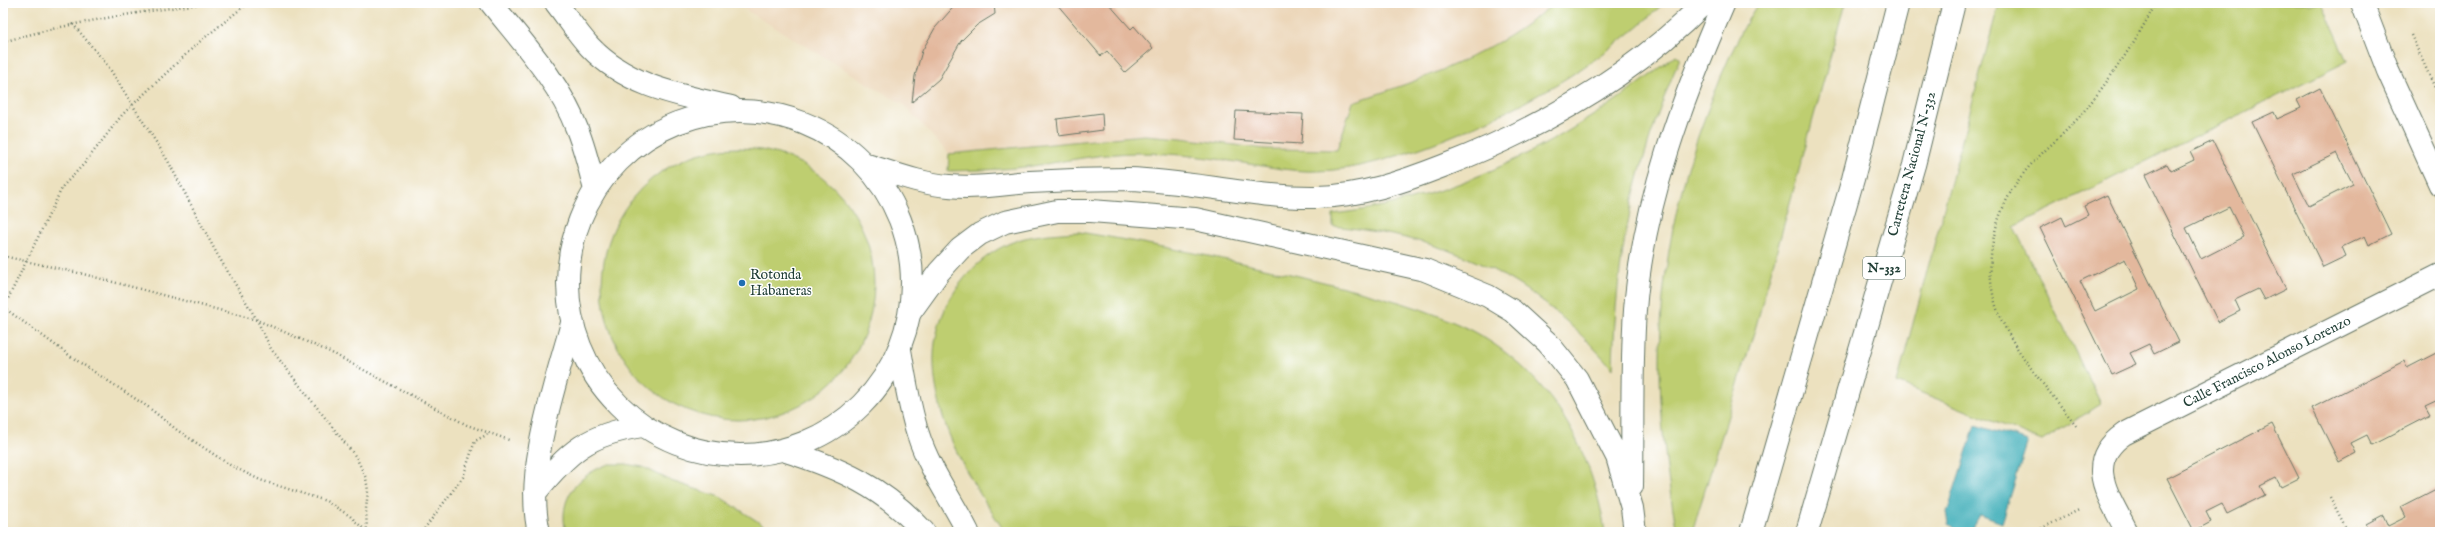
<svg xmlns="http://www.w3.org/2000/svg" width="2443" height="535" font-family="'IM FELL English',serif">
<style>
.built{fill:#ecd7ba}
.green{fill:#bece70;stroke:#6e8652}
.water{fill:#3dadb8;stroke:#2e7576}
.building{fill:#e3b89d;fill-rule:evenodd}
.lines{fill:none;stroke-linecap:round;stroke-linejoin:round}
.street-casing{stroke:#677665;stroke-width:24}
.secondary-casing{stroke:#677665;stroke-width:24}
.highway-casing{stroke:#677665;stroke-width:24}
.path{stroke:#677665;stroke-width:2.5;stroke-dasharray:1 3;stroke-linecap:butt}
.street{stroke:#fff;stroke-width:22}
.secondary{stroke:#fff;stroke-width:22}
.highway{stroke:#fff;stroke-width:22}
.poi-dot{fill:#1f6fb2;stroke:#fff;stroke-width:1.5}
.labels{text-anchor:middle;dominant-baseline:central;stroke-width:3;stroke-linejoin:round;paint-order:stroke}
.shield{fill:#fff;stroke:#627771;stroke-width:1}
.shield-label{font-size:13px;font-weight:bold;fill:#1f3d34}
.street-label{font-size:14px;fill:#1f3d34;stroke:#fff}
.poi-label{font-size:14px;fill:#1f3d34;stroke:#fff;text-anchor:start}
</style>
<rect width="100%" height="100%" fill="#fff"/>
<filter id="ink" filterUnits="userSpaceOnUse"><feTurbulence type="fractalNoise" baseFrequency=".025" numOctaves="2"/><feDisplacementMap in="SourceGraphic" scale="8" xChannelSelector="R" yChannelSelector="G"/><feConvolveMatrix kernelMatrix="1 2 1 2 8 2 1 2 1" color-interpolation-filters="sRGB"/></filter>
<filter id="wash" filterUnits="userSpaceOnUse"><feTurbulence type="fractalNoise" baseFrequency=".012" numOctaves="4" result="noise"/><feDisplacementMap in="SourceGraphic" scale="16" xChannelSelector="R" yChannelSelector="G"/><feGaussianBlur stdDeviation="0.9" result="paint"/><feColorMatrix in="noise" values="0 0 0 0 0 0 0 0 0 0 0 0 0 0 0 0 0 1.4 0 .05"/><feComposite in="paint" operator="in"/></filter>
<g filter="url(#wash)">
<rect width="100%" height="100%" fill="#ece1bf"/>
<path class="built" d="M734 3H1664L1612 48 1572 75 1488 121 1395 157 1350 168 1317 171 1282 169 1170 154 1137 153 1104 155 1030 166 948 171 949 154 904 105Z"/>
<path class="green" d="M1554 3H1664C1597 67 1515 113 1429 145 1393 158 1356 170 1318 171 1294 172 1272 167 1249 164 1213 158 1175 153 1138 153 1103 153 1067 161 1032 166 1004 170 976 170 948 171L949 154 1144 135 1181 138 1265 149 1337 150 1353 102C1425 79 1496 53 1554 3Z
M1758 3H1845L1756 326 1692 532H1677C1649 383 1653 249 1709 107 1722 72 1738 35 1758 3Z
M1999 3H2322L2348 61 2014 227 2101 404 2042 441 1897 383Z
M1676 55 1680 58C1635 164 1615 255 1613 369 1532 276 1455 239 1333 226V214C1461 200 1578 135 1676 55Z
M602 284a136 136 0 1 1 272 0a136 136 0 1 1-272 0Z
M1079 232C1153 244 1226 259 1299 276 1351 289 1411 302 1460 325 1543 363 1592 444 1605 532H1005C983 499 961 467 947 429 938 403 931 371 935 343 942 296 978 250 1025 238 1042 234 1061 233 1079 232Z
M609 464H625L643 467 671 481 720 497 774 532H566C557 498 579 474 609 464Z"/>
<path class="water" d="M1975 425 2028 441 2002 523 1980 515 1972 529 1960 532 1949 524 1947 512Z"/>
<g id="blocks">
<path class="building" d="M957 3H994L995 14 977 25 961 41 939 79 912 102 915 76 922 51 935 28Z
M1056 3H1108L1131 29 1134 26 1153 48 1125 72 1107 51 1101 56Z
M2320 88 2391 234 2369 245 2365 236 2342 247 2346 256 2323 267 2252 122 2274 112 2277 119 2301 108 2297 100ZM2337 153 2353 184 2309 206 2293 174Z
M1236 111 1303 114 1301 144 1234 140Z
M1102 113 1103 130 1059 136 1057 119Z
M2213 141 2286 289 2264 300 2258 289 2235 300 2240 311 2218 322 2145 175 2167 164 2171 171 2194 160 2190 152ZM2229 207 2244 237 2201 259 2186 228Z
M2107 195 2179 342 2154 354 2149 344 2130 353 2136 364 2112 375 2040 228 2062 217 2066 226 2088 215 2084 206ZM2125 259 2139 289 2095 311 2080 281Z
M2440 351V399L2425 406 2430 415 2372 445 2367 435 2351 443 2356 453 2339 462 2312 408 2404 361 2407 368Z
M2272 424 2299 478 2281 487 2276 478 2260 486 2265 495 2227 514 2222 504 2206 512 2211 522 2194 531 2167 478Z
M2440 487V532H2370L2366 524 2383 515 2388 526 2406 517 2401 507Z"/>
</g>
</g>
<g filter="url(#ink)">
<use href="#blocks" fill-opacity="0" stroke="#677665" stroke-width="1"/>
<g class="lines">
<defs>
<path id="street" d="M2362 3 2388 71 2440 185
M535 493C569 451 588 434 642 426
M539 532C524 471 556 383 572 323
M2127 532C2110 497 2082 463 2124 434L2440 275"/>
<path id="secondary" d="M491 3C522 42 559 81 577 129 585 149 590 170 595 190
M556 3C567 17 577 33 590 47 628 87 680 95 731 107
M568 283a172 172 0 1 1 344 0a172 172 0 1 1-344 0Z
M900 350C905 378 909 407 918 434 929 469 952 500 968 532
M783 450C840 468 883 487 924 532"/>
<path id="highway" d="M867 165C893 173 922 184 949 186 976 189 1003 184 1030 182 1063 180 1096 179 1129 179 1192 181 1254 198 1317 197 1361 196 1402 182 1443 166 1539 129 1631 77 1704 3
M911 311 939 272 960 249 980 234 1005 222 1057 211H1091L1195 219 1425 270 1488 296 1513 311 1548 343 1577 379 1617 457 1632 508 1635 532
M1632 486C1633 427 1631 368 1635 310 1643 203 1682 100 1724 3
M1751 532 1853 179 1898 3
M1807 532 1914 165 1954 3"/>
</defs>
<use href="#street" class="street-casing"/>
<use href="#secondary" class="secondary-casing"/>
<use href="#highway" class="highway-casing"/>
<path class="path" d="M73 24 108 66 168 161 217 254 257 320 271 349 356 457 366 478 368 491 366 509 367 532
M2411 35 2440 99
M3 42C70 22 139 12 208 3
M3 256 83 274 257 320 330 352 467 425 509 440
M3 307 73 358 148 407 177 430 230 465 260 480 326 501 350 516 367 532
M3 309 63 186 84 164 122 115 198 43 248 3
M2076 425C2050 392 2019 358 2001 319 1980 273 1992 213 2023 174 2041 151 2066 134 2084 111 2111 78 2136 41 2156 3
M2330 497 2348 532
M422 532 463 477 475 441 490 433
M2034 532 2079 510"/>
<use href="#street" class="street"/>
<use href="#secondary" class="secondary"/>
<use href="#highway" class="highway"/>
</g>
</g>
<circle class="poi-dot" cx="742" cy="283" r="4"/>
<g class="labels">
<rect class="shield" x="1863" y="257" width="42" height="22" rx="3"/>
<g class="shield-label">
<text x="1884" y="268">N-332</text>
</g>
<g class="street-label">
<text transform="translate(1912 164) rotate(-75)">Carretera Nacional N-332</text>
<text transform="translate(2267 362) rotate(-27)">Calle Francisco Alonso Lorenzo</text>
</g>
<g class="poi-label">
<text x="750" y="275">Rotonda<tspan x="750" dy="16">Habaneras</tspan></text>
</g>
</g>
<rect width="2443" height="535" fill="none" stroke="#fff" stroke-width="16"/>
</svg>
